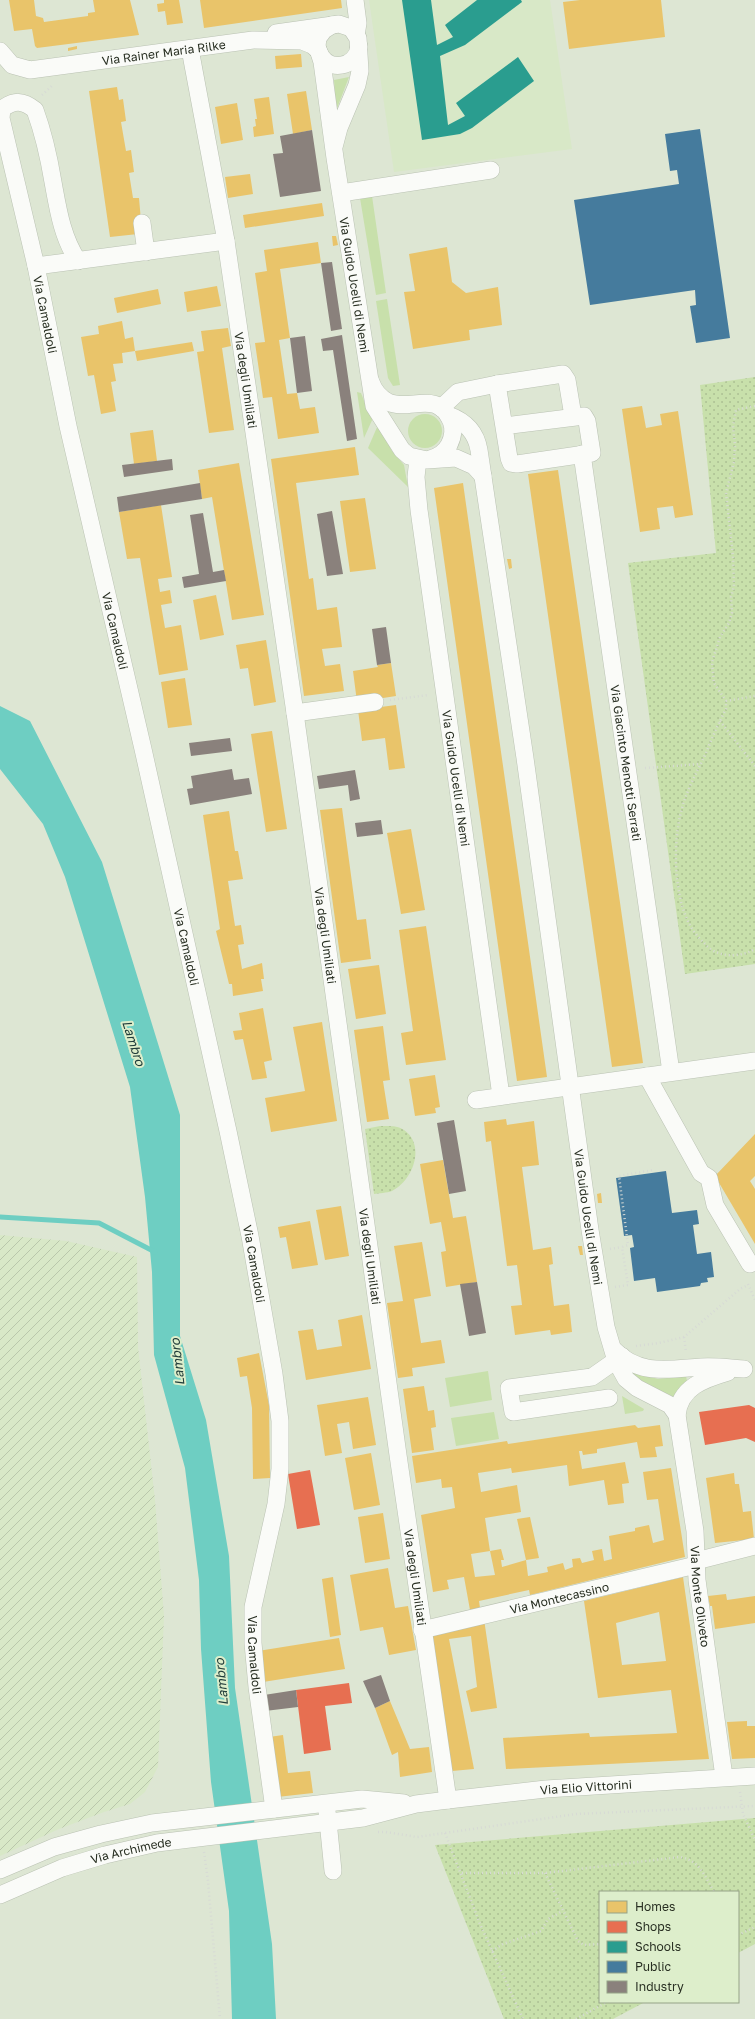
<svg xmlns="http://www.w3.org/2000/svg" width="755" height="2019" font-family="'Golos Text',sans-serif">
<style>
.built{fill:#d8e8c7}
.industrial{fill:url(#industrial-furrows)}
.grass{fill:#c8e0ab}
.park{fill:url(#park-dots)}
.water{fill:#6ecec2}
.homes{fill:#e9c46a;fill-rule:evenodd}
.shops{fill:#e76f51}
.schools{fill:#2a9d8f}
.public{fill:#457b9d}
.industry{fill:#8a817c}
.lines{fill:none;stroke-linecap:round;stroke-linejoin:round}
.stream{stroke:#6ecec2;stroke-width:5}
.minor-casing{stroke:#bac2b3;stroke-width:18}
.path{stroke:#d7dad5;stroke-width:2.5;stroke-dasharray:1 3;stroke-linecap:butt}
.minor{stroke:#fafbf8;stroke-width:17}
.labels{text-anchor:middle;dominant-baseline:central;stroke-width:4;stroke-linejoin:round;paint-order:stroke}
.street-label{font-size:12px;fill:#282f22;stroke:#ddeecb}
.water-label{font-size:13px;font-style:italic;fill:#213d3a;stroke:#ddeecb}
</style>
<defs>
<pattern id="industrial-furrows" width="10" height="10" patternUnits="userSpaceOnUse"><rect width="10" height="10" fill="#d8e8c7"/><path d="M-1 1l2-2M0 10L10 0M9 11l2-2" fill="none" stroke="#b9c7ab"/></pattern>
<pattern id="park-dots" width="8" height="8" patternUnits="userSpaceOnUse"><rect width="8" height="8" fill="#c8e0ab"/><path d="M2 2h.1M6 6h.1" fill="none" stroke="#acc093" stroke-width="1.8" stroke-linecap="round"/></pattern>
</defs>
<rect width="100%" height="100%" fill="#dde6d3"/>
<path class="built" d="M369 0H550L572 149 394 172Z"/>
<path class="industrial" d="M0 1235 66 1241 137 1257 138 1347 155 1500 164 1616 158 1767 145 1792 130 1804 104 1812 59 1829 0 1856Z"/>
<path class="grass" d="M349 77 336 111 334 80Z
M372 196 386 293 376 295 360 198Z
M387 299 400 385 393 386 388 378 376 301Z
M357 392 361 393 366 406 373 418 364 438Z
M408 431a17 17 0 1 1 34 0a17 17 0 1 1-34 0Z
M378 425 392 451 404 465 408 487 368 448Z
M488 1371 492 1400 450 1407 445 1378Z
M634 1372 658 1379 686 1376 687 1381 675 1399 659 1392 631 1374Z
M622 1396 644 1409 643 1411 625 1414Z
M494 1412 499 1439 456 1446 451 1418Z"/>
<path class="park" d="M755 377V964L685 974 628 563 716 553 700 385Z
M380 1126C387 1126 398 1125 404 1130 426 1145 413 1181 392 1191 387 1193 379 1193 374 1194L365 1129Z
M755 1818V1944L738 1953V1892H600V2002H645L613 2019H504L435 1845Z"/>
<path class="water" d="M0 706 30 721 102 862 180 1115V1336L206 1420 229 1556 235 1688 272 1944 276 2019H232L229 1911 211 1782 201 1649 199 1580 185 1468 154 1355 152 1272 145 1197 130 1087 65 877 43 824 0 769Z"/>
<path class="homes" d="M9 0H34L36 16 43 18 44 22 88 16V13L95 12 93 0H130L139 35 37 48 35 46 32 29 14 31Z
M164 0H179L183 23 167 25 165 11 158 12 157 4 164 3Z
M200 0H341L342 8 204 28Z
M580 0H661L665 37 569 49 563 2Z
M77 46V49L68 51V48Z
M301 54 302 67 276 69 275 56Z
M117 87 119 100 123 99 126 121 121 122 126 151 131 150 134 172 129 173 133 198H139L141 221 138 234 110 237 89 91Z
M306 91 312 130 293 134 287 94Z
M269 97 274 134 254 137 253 127 256 126 255 119H257L254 99Z
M237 103 243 140 221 144 215 107Z
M250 174 253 194 228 198 225 177Z
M322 203 324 216 245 228 243 215Z
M332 236H336L338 245 333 246Z
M318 242 321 263 280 269 290 338 279 340 287 394 297 393 300 409 315 407 319 433 278 439 272 397 263 398 255 343 265 342 255 273 267 271 264 250Z
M447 247 452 282 466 293 498 287 502 325 469 330 470 340 413 349 404 292 415 291 409 254Z
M217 286 221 306 187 312 184 292Z
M158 289 161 304 117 313 114 298Z
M122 321 125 339 133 337 135 351 122 353 123 363 113 364 116 381 111 382 116 411 101 414 94 375 88 376 81 337 99 334 98 326Z
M228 328 231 346 222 348 234 430 209 433 197 352 204 351 201 331Z
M192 342 194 351 137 361 135 351Z
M642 406 646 428 662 425 660 414 678 411 693 515 675 518 673 506 657 508 660 529 640 532 622 409Z
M153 430 157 461 134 464 130 433Z
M355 447 359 475 296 483 309 579 313 578 317 610 337 607 342 647 322 649 325 666 340 664 344 691 304 696 271 459Z
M239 463 264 615 232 620 212 497 202 499 198 470Z
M558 470 643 1063 612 1067 528 474Z
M463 483 547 1077 517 1081 434 488Z
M365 498 376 569 350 572 340 501Z
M161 505 172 577 158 579 160 592 170 590 172 603 161 605 165 628 181 625 188 670 159 675 140 558 127 559 119 512Z
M507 559H511L512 568 509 569Z
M216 595 224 635 200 640 193 600Z
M266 640 276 702 254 706 248 668 240 669 236 645Z
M391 663 396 696 357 702 353 671 378 667 377 665Z
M185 678 192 725 168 728 161 682Z
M396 705 405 768 389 770 385 738 362 741 358 710Z
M272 731 287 829 266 832 251 734Z
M342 808 357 920 366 919 371 959 341 963 320 810Z
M229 811 235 851H238L243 879 228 881 235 926 241 925 244 944 238 945 242 969 262 963 264 979H261L263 991 233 996 232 984H229L216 931 220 929 203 815Z
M411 829 425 910 401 914 387 833Z
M426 926 446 1060 406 1065 401 1033 413 1031 399 930Z
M379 965 386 1014 356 1019 348 969Z
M263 1008 272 1060 264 1062 267 1078 252 1080 243 1039 235 1040 233 1031 242 1030 239 1013Z
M322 1022 337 1121 271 1132 265 1098 305 1091 293 1027Z
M383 1026 390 1080 383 1081 389 1119 367 1122 354 1030Z
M435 1075 440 1107 435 1108 436 1113 415 1116 409 1079Z
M506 1119 507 1125 534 1121 539 1165 522 1167 533 1250 551 1247 553 1264 549 1265 554 1306 569 1304 572 1332 551 1335 550 1330 515 1335 511 1306 522 1305 517 1265 507 1266 491 1141 486 1142 484 1122Z
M755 1134V1176L750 1181 755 1189V1244L715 1176Z
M443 1160 453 1218 466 1216 477 1282 446 1287 441 1252 446 1251 441 1222 430 1224 420 1164Z
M601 1193 602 1203H598L597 1194Z
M341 1206 349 1256 325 1260 316 1210Z
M310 1221 318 1265 292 1269 286 1237 280 1238 278 1227Z
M422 1242 431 1296 414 1299 421 1343 441 1340 445 1363 412 1368 413 1376 398 1378 387 1303 403 1301 394 1246Z
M578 1246H582L583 1255H580Z
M362 1315 371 1369 306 1380 298 1331 313 1329 317 1350 342 1346 338 1320Z
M259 1353 269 1405 270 1478 253 1479 252 1408 247 1376 240 1377 237 1358Z
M424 1386 428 1411 434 1410 436 1427 431 1428 434 1450 412 1453 403 1389Z
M368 1397 376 1445 353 1449 349 1422 337 1424 342 1453 325 1456 317 1405Z
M635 1425 638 1428 660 1425 663 1446 655 1447 657 1457 640 1458 637 1442 597 1449V1453L583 1455 582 1451H579L582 1469 625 1462 629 1483 622 1484 624 1503 608 1505 604 1480 569 1486 567 1465 512 1473 511 1468 478 1473 481 1492 517 1485 521 1512 485 1518 490 1551 471 1554 475 1577 495 1575 490 1551 501 1549 504 1560H501L502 1567 526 1560 528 1576 548 1572 547 1567 563 1563 565 1570 573 1567 572 1559 580 1558 582 1563 594 1560 592 1551 602 1549 604 1561 612 1559 609 1536 635 1531V1528L649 1525 653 1543 664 1540 658 1499 647 1500 643 1472 671 1468 685 1557 530 1595 529 1590 479 1601 480 1608 470 1610 464 1577 447 1580 449 1589 433 1592 421 1515 455 1508 452 1487 442 1488 441 1479 416 1483 412 1456 507 1441 508 1444Z
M371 1453 380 1505 354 1510 345 1458Z
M734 1473 735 1484H739L743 1512 751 1511 754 1539 715 1543 706 1478Z
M383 1513 390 1559 365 1563 358 1517Z
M530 1517 539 1558 526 1560 517 1519Z
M388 1568 395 1608 408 1606 416 1650 389 1655 383 1627 360 1631 350 1575Z
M333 1577 341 1635 330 1637 322 1579Z
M683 1577 709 1759 506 1769 503 1738 589 1733 590 1737 677 1733 671 1690 598 1698 584 1601ZM659 1612 666 1661 622 1665 616 1623Z
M726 1594 727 1600 755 1596V1623L715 1629 712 1606H710L708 1596Z
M484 1619 497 1708 471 1712 466 1691 477 1687 471 1636 449 1639 474 1769 452 1771 432 1631Z
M339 1638 345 1669 263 1682 258 1651Z
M390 1701 410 1749 429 1747 432 1772 400 1777 398 1752 392 1755 375 1708Z
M747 1721V1726H755V1758L732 1759 727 1722Z
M283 1735 288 1773 310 1771 313 1793 277 1797 269 1737Z"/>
<path class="shops" d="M749 1405 755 1408V1442L746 1438 705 1445 699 1412Z
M310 1470 320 1525 297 1529 288 1474Z
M349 1683 352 1703 325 1706 331 1750 304 1754 296 1690Z"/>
<path class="schools" d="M402 0H431L437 45 453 37 445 25 477 0H521L522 2 465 45 440 56 448 125 465 116 456 103 518 57 534 81 472 128 460 134 422 140Z"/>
<path class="public" d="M700 129 730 338 696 343 690 306 696 305 695 290 590 305 574 200 679 184 677 170 670 171 665 134Z
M666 1171 672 1213 697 1210 699 1224 693 1225 697 1254 711 1252 714 1277 707 1278 708 1282 701 1283 700 1286 657 1292 655 1278 634 1281 630 1248 634 1247 632 1235 624 1236 616 1178Z"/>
<path class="industry" d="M312 130 321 191 280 197 273 154 283 153 280 136Z
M332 262 342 329 331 331 321 263Z
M342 335 357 439 347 441 333 350 323 351 321 339Z
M305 336 312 391 297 393 290 338Z
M172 459 173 470 124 477 122 465Z
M200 483 202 499 119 512 117 497Z
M332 511 343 574 327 576 317 514Z
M203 513 213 572 224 570 226 581 184 588 182 577 199 574 190 515Z
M386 627 391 663 377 665 372 629Z
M230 738 232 751 191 756 189 743Z
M232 769 234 780 249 778 252 794 190 805 187 789 193 788 191 776Z
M355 770 360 799 350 801 348 785 319 789 317 776Z
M381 820 383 834 357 837 355 823Z
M454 1120 466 1191 449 1194 437 1123Z
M477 1282 486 1333 469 1336 460 1284Z
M381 1675 390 1701 375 1708 363 1681Z
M296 1690 298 1707 265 1711 264 1695Z"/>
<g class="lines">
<path class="stream" d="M0 1217 99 1223 155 1252"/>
<defs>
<g id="minor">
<path d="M355 0 358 23 356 35"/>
<path d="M276 33 333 25"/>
<path id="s1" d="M190 49 226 241 295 713 398 1455 448 1800"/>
<path id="s2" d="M0 51 12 65 30 70 253 40 302 41 312 45 318 50"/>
<path d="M319 52C327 73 357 68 359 46"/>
<path id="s3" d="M334 147 339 128 357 85 360 71 358 38 351 28 339 24 332 25 324 30 318 38 317 46 322 62 335 158 374 406 402 450 409 456 427 460 456 458 474 466 483 476"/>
<path d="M341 193 491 170"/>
<path d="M142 223 146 252"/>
<path id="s4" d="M78 261C62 237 58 209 53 182 49 158 43 132 35 110 23 100 14 100 2 109L1 118 36 266 68 426 143 749 228 1131 250 1236 274 1374 280 1421V1469L276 1504 253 1607V1643L257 1687 274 1809"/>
<path d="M36 266 226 241"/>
<path d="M371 382C374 391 379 397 388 402 410 412 437 389 451 421 454 428 453 437 449 445 445 452 438 457 430 459"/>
<path d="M497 384 509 458 511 463 517 464 592 453 587 421 584 416 504 426"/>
<path d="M441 408 458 392 497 384 563 374 567 380 573 416"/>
<path id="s5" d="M448 415C465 421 476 432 479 450L525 758 590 1230 606 1327 616 1361 626 1379 637 1388 670 1405 677 1415 695 1531 697 1580 724 1777"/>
<path id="s6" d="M582 454 671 1072"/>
<path id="s7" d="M418 459 416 477 419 510 501 1096"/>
<path d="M295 713 375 702"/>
<path d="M647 1076 701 1173 709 1178 715 1205 750 1264"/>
<path d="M476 1100 755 1061"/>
<path d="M614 1350C639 1376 669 1369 701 1367 715 1366 730 1368 744 1369"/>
<path d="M609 1398 513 1412 509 1388 592 1377 622 1356"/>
<path d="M677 1415C680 1387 704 1379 728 1372"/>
<path d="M696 1561 755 1546"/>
<path id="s8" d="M422 1630 696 1565"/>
<path d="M327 1811 333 1871"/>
<path d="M0 1870 54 1847 101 1834 152 1823 362 1799 404 1803"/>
<path id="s9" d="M0 1895 62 1868 105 1855 157 1843 363 1818 416 1804 448 1800 546 1789 755 1776"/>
</g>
</defs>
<use href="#minor" class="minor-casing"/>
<path class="path" d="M42 95 53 85
M755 406 736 410 733 426 735 446 734 462 726 493 733 556 734 587 731 597 732 613 729 623 720 637 712 662 714 683 726 701V709C718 724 712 738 706 753 697 772 686 791 681 812 673 843 674 890 687 919 691 929 698 937 705 944 717 958 740 958 755 949
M390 700 428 695
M726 701 755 696
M720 721 755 766
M645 768 701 764
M610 1249 622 1247
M748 1284 755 1300
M615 1287 628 1285 622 1247 628 1245 619 1176 653 1170
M684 1337 686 1352
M636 1346 659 1343 684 1337 740 1289 748 1285
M740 1792 743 1814 755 1840
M378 1832H386L417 1837 576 1814 755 1806
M445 1833 480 1924 523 2019
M204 1852 208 1881 220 2019
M462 1873H545L680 1857C699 1860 705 1876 714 1892
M545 1873 578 1941 584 1945 600 1944
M738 1935 755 1927
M492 1951 503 1944 541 1931 548 1919 563 1911
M576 2019 607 2002"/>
<use href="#minor" class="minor"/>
</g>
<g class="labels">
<g class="street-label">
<text stroke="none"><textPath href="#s2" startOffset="172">Via Rainer Maria Rilke</textPath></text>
<text stroke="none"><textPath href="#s3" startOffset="415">Via Guido Ucelli di Nemi</textPath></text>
<text stroke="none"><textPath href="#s4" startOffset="405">Via Camaldoli</textPath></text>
<text stroke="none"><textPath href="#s1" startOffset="336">Via degli Umiliati</textPath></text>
<text stroke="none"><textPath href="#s4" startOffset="729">Via Camaldoli</textPath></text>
<text stroke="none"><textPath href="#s6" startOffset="312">Via Giacinto Menotti Serrati</textPath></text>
<text stroke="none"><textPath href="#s7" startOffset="322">Via Guido Ucelli di Nemi</textPath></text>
<text stroke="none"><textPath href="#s1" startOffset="897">Via degli Umiliati</textPath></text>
<text stroke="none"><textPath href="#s4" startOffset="1053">Via Camaldoli</textPath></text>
<text stroke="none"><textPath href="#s5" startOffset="824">Via Guido Ucelli di Nemi</textPath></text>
<text stroke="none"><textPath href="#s1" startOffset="1221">Via degli Umiliati</textPath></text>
<text stroke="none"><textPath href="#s4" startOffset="1377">Via Camaldoli</textPath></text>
<text stroke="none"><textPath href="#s1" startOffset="1545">Via degli Umiliati</textPath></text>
<text stroke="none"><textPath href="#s5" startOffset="1238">Via Monte Oliveto</textPath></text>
<text stroke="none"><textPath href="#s8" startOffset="141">Via Montecassino</textPath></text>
<text stroke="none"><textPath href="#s4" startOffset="1773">Via Camaldoli</textPath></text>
<text stroke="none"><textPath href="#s9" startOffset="599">Via Elio Vittorini</textPath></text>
<text stroke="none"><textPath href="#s9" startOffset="139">Via Archimede</textPath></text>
</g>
<g class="water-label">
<text transform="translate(134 1043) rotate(72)">Lambro</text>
<text transform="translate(177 1362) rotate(-96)">Lambro</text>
<text transform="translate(221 1682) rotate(-95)">Lambro</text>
</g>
</g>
<rect x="599" y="1891" width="140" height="112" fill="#ddeecb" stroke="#95a287"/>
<rect x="607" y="1901" width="20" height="12" fill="#e9c46a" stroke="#95a287"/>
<text x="635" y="1911" font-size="12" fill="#282f22">Homes</text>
<rect x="607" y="1921" width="20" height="12" fill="#e76f51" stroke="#95a287"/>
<text x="635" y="1931" font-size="12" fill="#282f22">Shops</text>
<rect x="607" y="1941" width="20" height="12" fill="#2a9d8f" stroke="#95a287"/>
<text x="635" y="1951" font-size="12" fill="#282f22">Schools</text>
<rect x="607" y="1961" width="20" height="12" fill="#457b9d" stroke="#95a287"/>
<text x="635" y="1971" font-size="12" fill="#282f22">Public</text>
<rect x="607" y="1981" width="20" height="12" fill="#8a817c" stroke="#95a287"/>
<text x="635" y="1991" font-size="12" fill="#282f22">Industry</text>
</svg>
